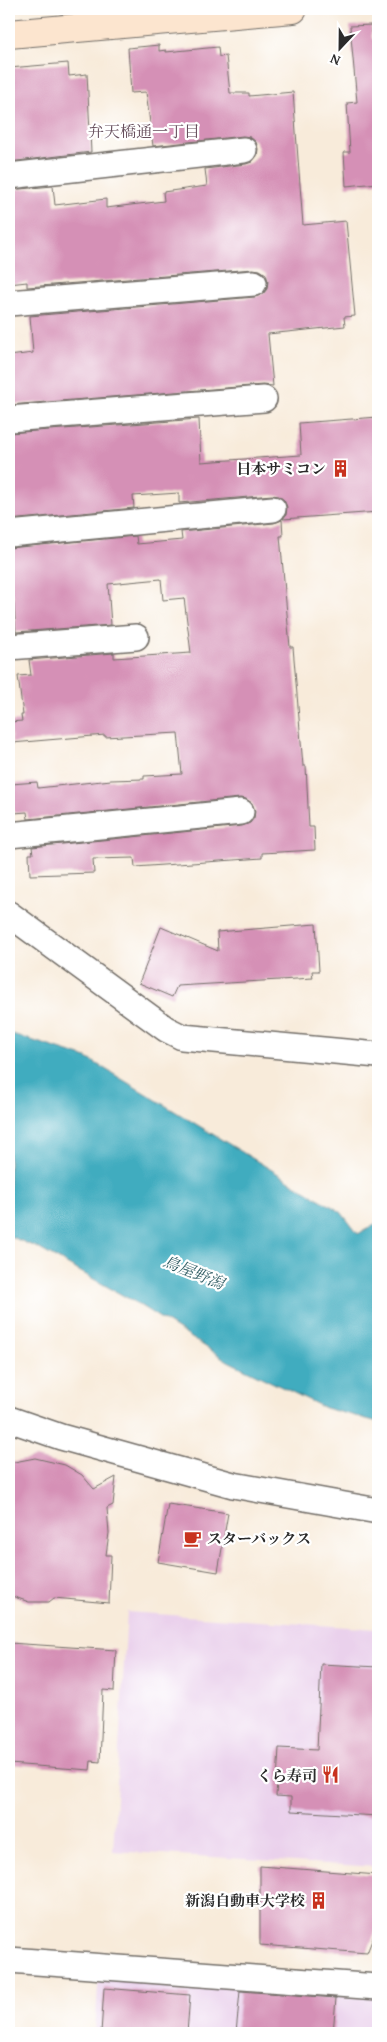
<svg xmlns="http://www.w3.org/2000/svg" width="387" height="2042" font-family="'Gentium Book Plus','Noto Serif JP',serif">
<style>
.built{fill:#ead1ec}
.water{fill:#40acbf;stroke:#366c75}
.building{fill:#d590b6}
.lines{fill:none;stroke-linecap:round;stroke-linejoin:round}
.street-casing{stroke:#736e68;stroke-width:28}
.secondary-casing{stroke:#736e68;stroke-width:30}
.street{stroke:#fff;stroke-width:25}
.secondary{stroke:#fce5cf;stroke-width:28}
.labels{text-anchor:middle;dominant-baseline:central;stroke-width:4.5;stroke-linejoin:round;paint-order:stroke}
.poi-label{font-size:15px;font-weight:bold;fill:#2b2b2b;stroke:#fff;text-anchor:end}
.neighbourhood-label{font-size:16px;fill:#664e5c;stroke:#fff}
.water-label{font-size:16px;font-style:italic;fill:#335f66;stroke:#fff}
</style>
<rect width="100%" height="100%" fill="#fff"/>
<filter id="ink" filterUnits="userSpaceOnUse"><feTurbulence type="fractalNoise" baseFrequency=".02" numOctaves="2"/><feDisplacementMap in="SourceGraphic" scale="10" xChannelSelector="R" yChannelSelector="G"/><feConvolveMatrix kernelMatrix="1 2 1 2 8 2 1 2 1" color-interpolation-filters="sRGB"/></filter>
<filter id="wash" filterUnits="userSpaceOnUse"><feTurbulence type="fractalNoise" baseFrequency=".0096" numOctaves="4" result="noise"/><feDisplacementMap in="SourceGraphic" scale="20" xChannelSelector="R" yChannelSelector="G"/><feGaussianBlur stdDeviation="1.12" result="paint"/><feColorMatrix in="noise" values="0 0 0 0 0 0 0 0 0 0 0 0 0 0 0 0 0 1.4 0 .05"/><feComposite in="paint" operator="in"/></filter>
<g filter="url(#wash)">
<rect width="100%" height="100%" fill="#f8ebda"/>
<path class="built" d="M127 1612 378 1629V1867L113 1851Z
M99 1973 378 1995V2033H95Z"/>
<path class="water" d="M9 1033 87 1058 341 1212 358 1234 378 1222V1422L325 1408 228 1361 133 1301 36 1247 9 1236Z"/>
<g id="blocks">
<path class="building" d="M371 25 372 39H378V183L346 186 344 152H350L347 103 357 102 350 26Z
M159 45V51L166 50V52L218 47 219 57 226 56 230 93H249V96L293 92 303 225 346 221 355 316 344 317 345 326 268 334 273 386 263 385 9 405V356L33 353 30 316 255 297 263 294 267 289 268 281 266 274 260 270 253 269 27 287V282L9 284V190L53 186 55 205 106 199V208L164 201 163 192 207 186 205 169 246 164 252 162 257 156 258 149 256 142 250 137 243 136 153 146 146 92 131 93 128 48Z
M68 63 69 76 87 74 91 152 9 162V68Z
M378 417V512L283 519 286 515 287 507 284 500 279 496 272 495 179 503V493L133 496 134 508 9 520V433L199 419 201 462 301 455 299 423Z
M282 520 283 536H280L290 647H293L303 766H306L309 827H314L315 850 262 853V858L135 867 134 858 93 859 94 873 30 875 29 854H33L32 847 242 826 250 823 254 818 255 811 252 803 246 799 240 798 28 819 27 812 14 813 11 784 37 782 38 788 111 780 144 779V776L182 774 178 733 105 737V735L12 743 10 722 22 721 21 715H23L18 676 31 675 29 660 114 653V658L191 653 184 598 163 600 161 579 108 584 111 625 16 632 13 593H9V548L136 536 137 544 182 540 181 532 274 523Z
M316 924 319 971H312L313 978 177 986 172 997 139 983 161 927 218 951 217 932Z
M35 1458 65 1465 82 1475 94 1489 116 1477 113 1505 107 1508 109 1533 106 1555H111L109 1603 54 1598 49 1602H29L9 1595V1463Z
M168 1504 228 1513 218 1572 158 1562Z
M9 1643 116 1650 114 1691 103 1690 100 1762 91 1761 90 1770 9 1764Z
M321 1664 378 1667V1816L291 1811V1797L276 1796 279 1748 317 1750Z
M260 1866 378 1875V1925L367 1953 260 1945Z
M104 1988 190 1995 187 2033H101Z
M240 1991 336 1998 333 2033H236Z"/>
</g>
</g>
<g filter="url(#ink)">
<use href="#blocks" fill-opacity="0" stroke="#736e68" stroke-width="1"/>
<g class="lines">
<defs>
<path id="street" d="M9 176 244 150
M9 303 254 283
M9 419 264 399
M9 534 273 509
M9 647 136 637
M9 835 241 812
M9 914 166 1029 182 1037 378 1055
M9 1419 61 1437 233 1485 378 1511
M9 1960 378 1987"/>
<path id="secondary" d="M9 34 293 9"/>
</defs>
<use href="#street" class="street-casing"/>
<use href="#secondary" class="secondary-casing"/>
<use href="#street" class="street"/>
<use href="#secondary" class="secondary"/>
</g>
</g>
<defs>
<symbol id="building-bare" viewBox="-9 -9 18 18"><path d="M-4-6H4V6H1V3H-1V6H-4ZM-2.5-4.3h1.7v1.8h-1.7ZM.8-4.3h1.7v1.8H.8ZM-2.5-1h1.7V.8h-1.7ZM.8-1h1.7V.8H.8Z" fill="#c8321e" stroke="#fff" stroke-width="2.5" paint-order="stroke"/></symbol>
<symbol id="cafe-bare" viewBox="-9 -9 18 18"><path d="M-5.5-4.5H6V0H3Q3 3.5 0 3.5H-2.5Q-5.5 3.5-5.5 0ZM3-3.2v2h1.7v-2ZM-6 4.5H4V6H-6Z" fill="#c8321e" stroke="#fff" stroke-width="2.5" paint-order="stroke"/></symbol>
<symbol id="restaurant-bare" viewBox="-9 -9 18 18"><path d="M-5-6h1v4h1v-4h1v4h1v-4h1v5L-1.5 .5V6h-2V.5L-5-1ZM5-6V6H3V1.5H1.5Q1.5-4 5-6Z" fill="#c8321e" stroke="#fff" stroke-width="2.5" paint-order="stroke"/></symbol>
</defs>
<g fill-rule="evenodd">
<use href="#building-bare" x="328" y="456" width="25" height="25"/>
<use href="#cafe-bare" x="180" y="1526" width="25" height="25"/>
<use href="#restaurant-bare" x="318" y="1762" width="25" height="25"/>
<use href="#building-bare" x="306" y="1888" width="25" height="25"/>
</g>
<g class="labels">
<g class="poi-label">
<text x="326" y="468">日本サミコン</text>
<text x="207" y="1538" text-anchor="start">スターバックス</text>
<text x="317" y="1775">くら寿司</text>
<text x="305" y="1900">新潟自動車大学校</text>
</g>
<g class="neighbourhood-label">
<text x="144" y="131">弁天橋通一丁目</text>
</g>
<g class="water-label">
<text transform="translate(194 1272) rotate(22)">鳥屋野潟</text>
</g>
</g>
<rect width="387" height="2042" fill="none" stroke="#fff" stroke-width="30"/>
<g transform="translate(340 48) rotate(202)" stroke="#ffffff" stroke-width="4" paint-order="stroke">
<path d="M0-4L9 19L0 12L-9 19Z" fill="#2b2b2b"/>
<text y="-8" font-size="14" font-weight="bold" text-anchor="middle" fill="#2b2b2b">N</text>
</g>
</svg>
